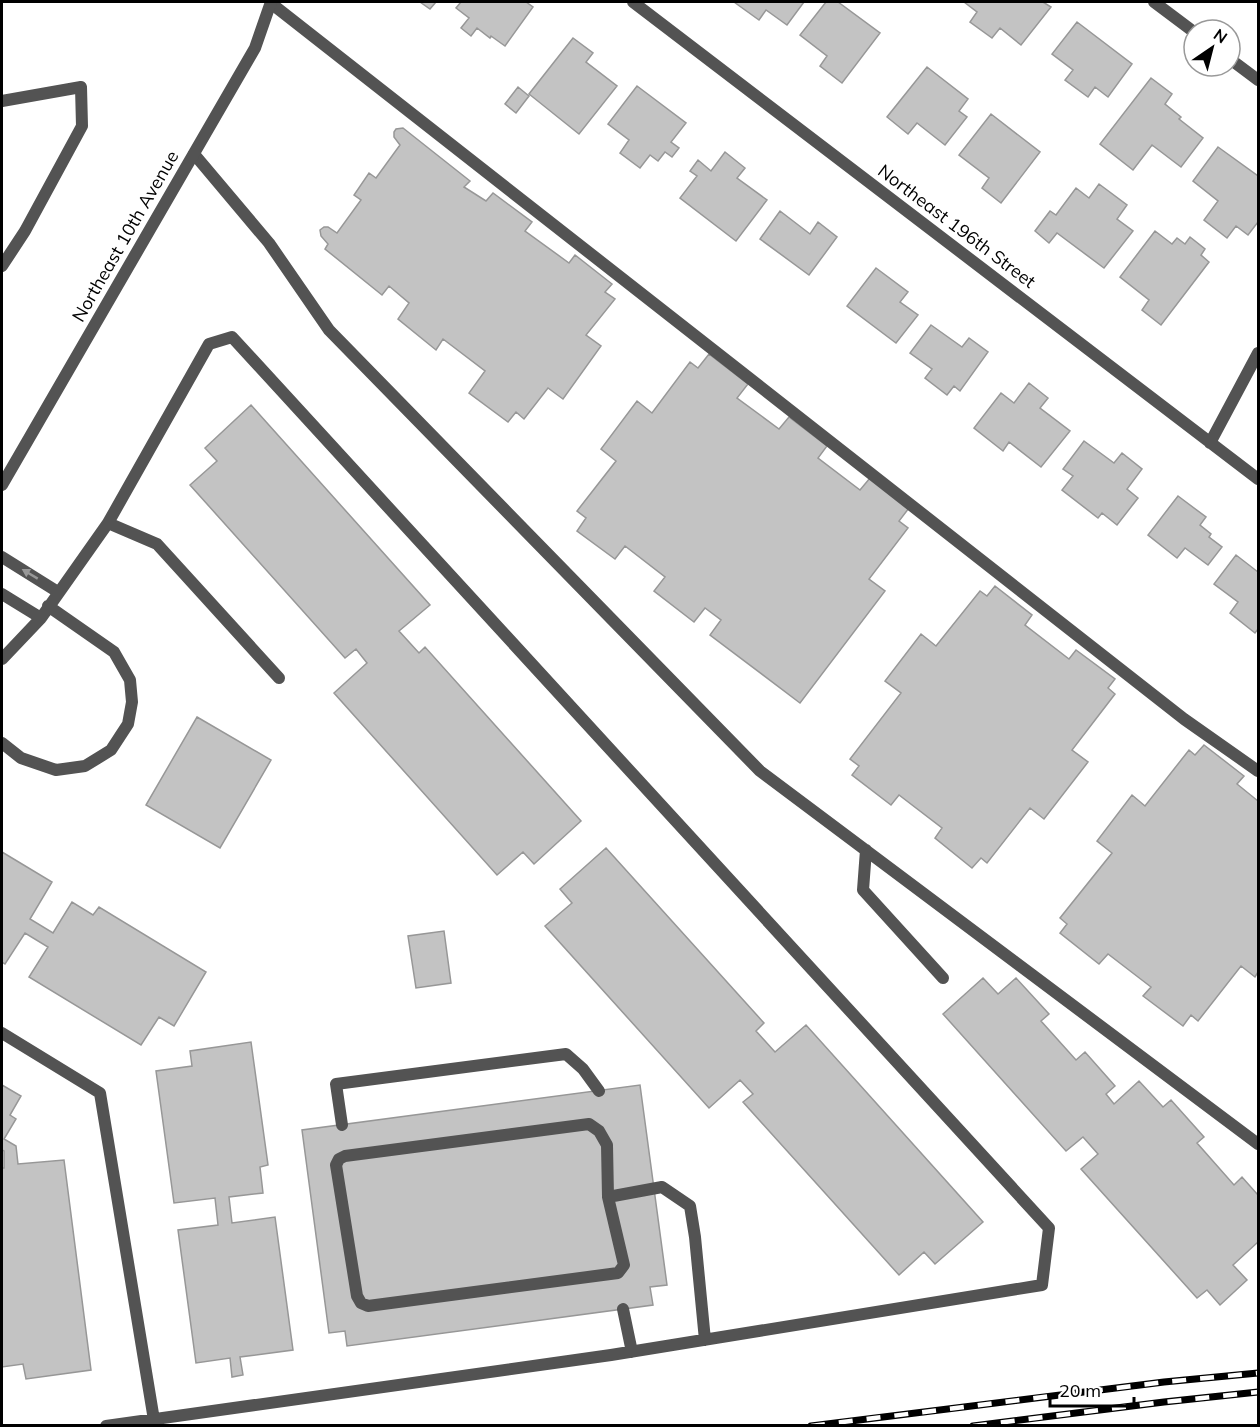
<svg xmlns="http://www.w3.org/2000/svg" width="1260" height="1427" font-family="Mulish,sans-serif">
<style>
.building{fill:#c3c3c3;stroke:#979797;stroke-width:1.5}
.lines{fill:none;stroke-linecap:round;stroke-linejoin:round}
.service{stroke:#535353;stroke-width:12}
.minor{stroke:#535353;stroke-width:12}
.rail-casing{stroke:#000;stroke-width:7}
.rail{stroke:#fff;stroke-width:4.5;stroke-dasharray:14;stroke-linecap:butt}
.oneway{fill:#989898}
.labels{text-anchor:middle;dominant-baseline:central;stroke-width:4.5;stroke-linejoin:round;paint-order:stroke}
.street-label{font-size:18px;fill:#000;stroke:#fff}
</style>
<rect width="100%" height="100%" fill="#fff"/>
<path class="building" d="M420 2H436L430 9Z
M461 2H526L533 7 505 46 491 36 490 38 477 28 471 36 461 28 469 18 456 8Z
M734 2H804L787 25 766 10 759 20Z
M826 2H838L880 33 842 83 820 66 827 56 800 35Z
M964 2H1043L1051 7 1021 45 1000 28 992 38 970 22 977 12Z
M1077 22 1132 64 1108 97 1095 87 1088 97 1065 80 1073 70 1052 54Z
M573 38 593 53 586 62 617 86 579 134 529 94Z
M927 67 968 99 959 111 967 117 945 145 917 123 908 134 887 117Z
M1151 78 1172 94 1165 104 1181 117 1179 119 1203 138 1181 167 1152 145 1133 170 1100 144Z
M637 86 686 123 671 142 679 148 672 157 665 152 658 161 650 155 640 168 620 153 629 140 608 124Z
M518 87 529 96 516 113 505 104Z
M991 114 1040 152 1001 203 982 188 989 178 959 155Z
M403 128 470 181 464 187 486 201 493 193 532 222 525 231 569 263 575 255 612 284 605 292 615 299 586 335 601 346 563 399 548 388 524 419 516 412 508 422 469 393 485 371 443 339 436 350 398 319 409 303 389 286 382 295 325 249 328 244 321 236 320 230 324 227H328L337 233 361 200 354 195 369 173 376 178 400 145 394 137V132L396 129Z
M1218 147 1258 176V222L1248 235 1236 226 1227 238 1204 220 1218 201 1193 181Z
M725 152 745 168 737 178 767 200 736 241 680 198 697 176 690 171 698 160 711 171Z
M1099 184 1127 205 1117 219 1133 231 1104 268 1057 233 1049 243 1035 231 1050 211 1056 215 1076 188 1089 198Z
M780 211 810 234 818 222 837 237 809 275 760 239Z
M1155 231 1172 244 1177 238 1185 244 1190 237 1205 249 1201 255 1209 262 1161 325 1142 310 1149 300 1120 277Z
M876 268 908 292 900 302 918 315 896 343 847 306Z
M931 325 962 347 969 338 988 352 960 391 954 386 947 395 925 378 932 369 910 353Z
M709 354 748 384 737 398 779 429 789 417 827 446 818 458 860 490 870 478 909 508 899 521 908 528 869 579 885 591 800 703 710 635 721 620 705 608 694 622 654 591 665 577 625 546 615 559 577 531 586 518 577 511 616 461 601 449 637 401 652 413 690 362 698 368Z
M1029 383 1048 398 1040 408 1070 431 1041 467 1009 442 1003 451 974 428 1001 393 1014 403Z
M251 405 430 605 399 631 419 653 425 647 581 821 534 864 523 852 497 875 334 693 367 663 356 649 345 658 190 485 217 461 205 448Z
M1084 441 1114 463 1122 453 1142 469 1127 489 1138 498 1117 525 1102 513 1098 518 1062 490 1073 476 1063 469Z
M1178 496 1206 517 1200 525 1211 534 1209 537 1222 547 1208 565 1185 548 1177 558 1148 535Z
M1236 555 1258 572V629L1255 633 1230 613 1238 602 1214 584Z
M995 586 1032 615 1025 625 1069 659 1076 650 1115 679 1108 688 1115 694 1072 750 1088 762 1044 819 1030 808 987 863 981 858 972 868 935 838 942 828 899 795 891 805 852 775 859 766 850 759 901 693 885 681 921 634 936 646 980 591 987 596Z
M197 717 271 760 220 848 146 805Z
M1204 745 1244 776 1237 784 1258 801V972L1255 977 1241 966 1198 1021 1191 1015 1183 1026 1143 996 1151 987 1108 954 1099 964 1060 933 1067 924 1060 918 1112 853 1097 841 1132 795 1145 806 1189 750 1195 755Z
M606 848 764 1023 756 1031 775 1052 806 1025 983 1222 935 1264 924 1252 899 1275 743 1102 753 1094 740 1080 709 1108 545 926 572 903 560 889Z
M2 852 52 882 30 919 53 933 72 902 93 915 99 907 206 972 174 1026 159 1017 141 1045 29 977 48 947 25 933 5 964 2 962Z
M444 931 451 983 416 988 408 936Z
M983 978 998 994 1016 978 1049 1014 1041 1021 1076 1060 1085 1052 1115 1086 1106 1094 1114 1104 1139 1081 1163 1107 1171 1100 1204 1137 1197 1143 1234 1185 1242 1177 1258 1195V1242L1233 1265 1247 1280 1220 1305 1207 1290 1197 1298 1081 1169 1098 1154 1083 1137 1066 1151 943 1014Z
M251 1042 268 1165 260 1167 263 1193 229 1197 232 1223 275 1217 293 1350 240 1357 243 1375 232 1377 230 1358 196 1363 178 1230 218 1225 215 1198 174 1203 156 1071 192 1066 190 1051Z
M2 1085 21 1096 10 1115 16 1119 4 1139 16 1146 18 1164 64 1160 91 1370 26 1379 23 1364 2 1367V1168H4V1151L2 1150Z
M640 1085 667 1285 650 1287 653 1305 347 1346 345 1331 329 1333 302 1130Z"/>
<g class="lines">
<path class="service" d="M272 4 1184 719 1258 771
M2 101 81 87 82 126 25 231 2 266
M194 154 269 243 329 330 760 771 1258 1144
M108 523 157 544 279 678
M2 557 58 592
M2 594 41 618
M2 659 41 618 108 523 209 344 232 337 1049 1228 1042 1285 611 1355 106 1426
M2 743 21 758 56 770 85 766 111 750 128 724 132 702 130 680 114 652 48 606
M866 850 863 890 943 978
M2 1033 100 1093 154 1420
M589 1124 599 1131 607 1145 608 1197 624 1265 618 1273 368 1306 361 1303 357 1296 336 1165 339 1159 345 1156Z
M342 1125 336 1084 566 1054 583 1069 599 1091
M608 1197 662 1187 690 1206 695 1237 705 1340
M623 1309 632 1352"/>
<path class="minor" d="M633 2 1258 479
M1154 2 1194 32
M1230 59 1258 80
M1210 443 1258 353
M2 485 255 48 271 2"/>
<defs>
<path id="rail" d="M811 1426 1164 1382 1258 1373
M973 1426 1164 1402 1258 1392"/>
</defs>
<use href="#rail" class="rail-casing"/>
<use href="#rail" class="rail"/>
</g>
<defs><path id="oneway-solid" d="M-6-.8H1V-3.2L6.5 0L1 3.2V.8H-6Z" transform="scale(1.5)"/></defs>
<use class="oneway" href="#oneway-solid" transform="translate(30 574) rotate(-149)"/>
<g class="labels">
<g class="street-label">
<text transform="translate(957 226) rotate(37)">Northeast 196th Street</text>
<text transform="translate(125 236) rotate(-60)">Northeast 10th Avenue</text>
</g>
</g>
<rect width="1260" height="1427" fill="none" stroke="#000000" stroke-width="6"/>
<g transform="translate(1212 48) rotate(35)"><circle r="28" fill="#ffffff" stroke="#999999" stroke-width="1.5"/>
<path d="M0-4.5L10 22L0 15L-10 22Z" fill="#000000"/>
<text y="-9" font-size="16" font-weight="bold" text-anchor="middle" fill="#000000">N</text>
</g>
<path d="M1050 1397v9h84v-9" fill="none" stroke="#000000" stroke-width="3"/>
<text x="1059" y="1397" font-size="18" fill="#000000" stroke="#ffffff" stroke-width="4.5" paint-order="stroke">20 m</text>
</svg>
